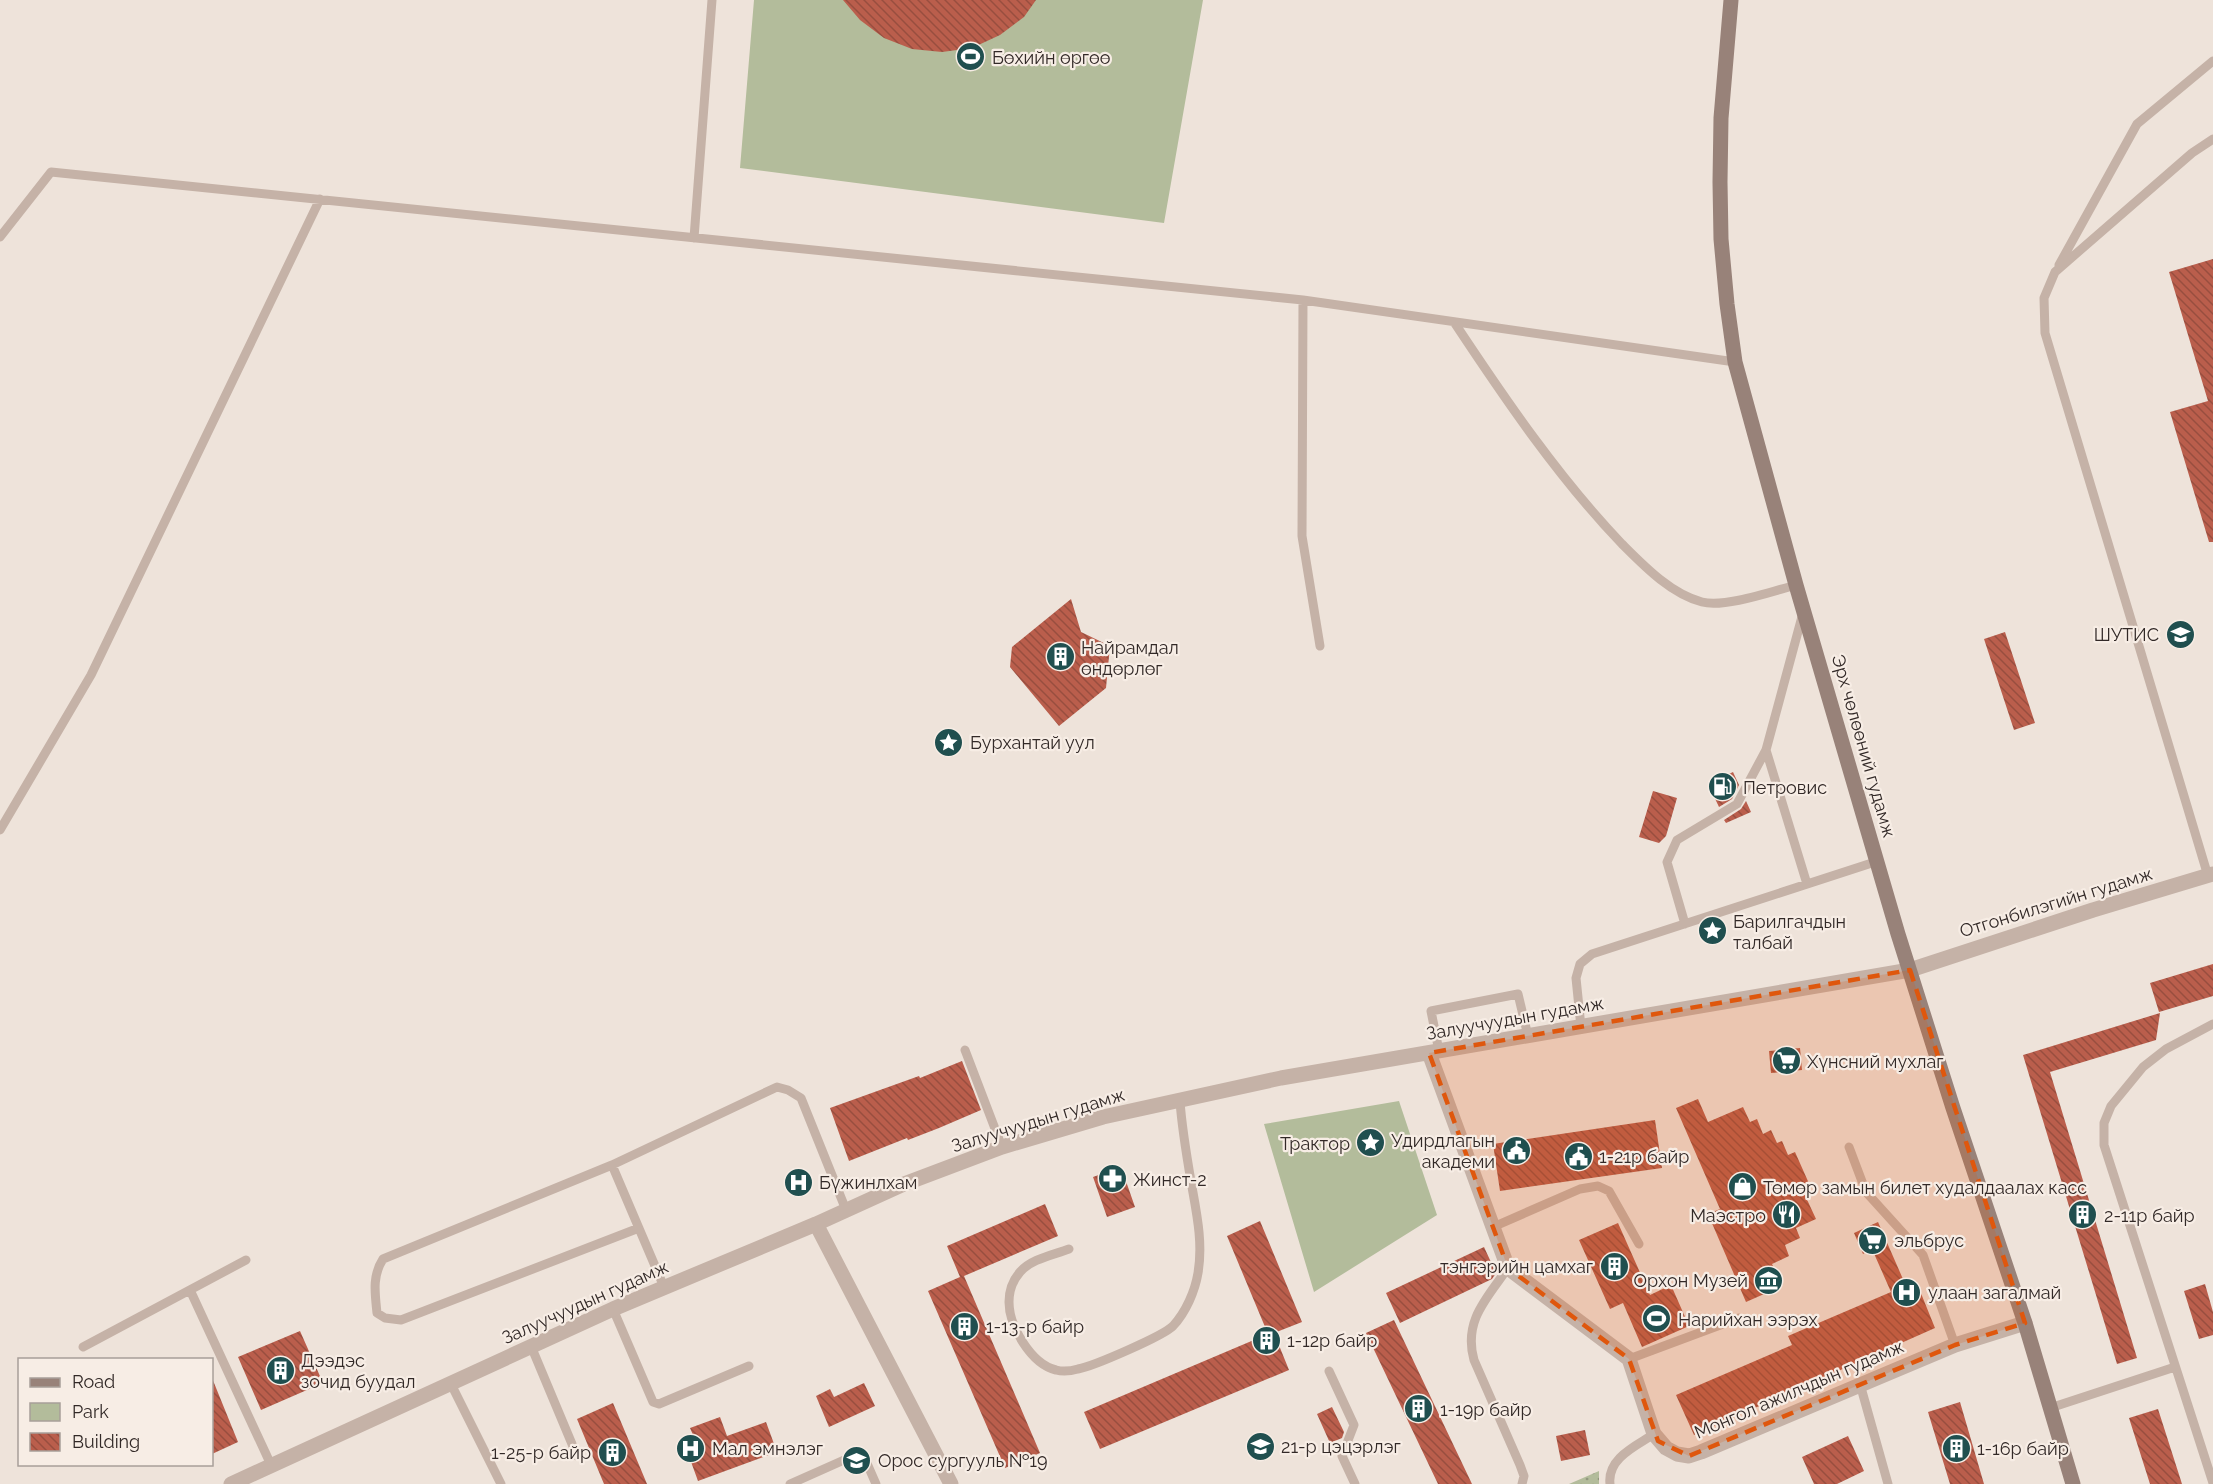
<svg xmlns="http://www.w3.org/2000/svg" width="2213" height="1484" font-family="Raleway,sans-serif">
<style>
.grass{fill:url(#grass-dots)}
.green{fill:#b3bc9b}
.building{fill:url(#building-back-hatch)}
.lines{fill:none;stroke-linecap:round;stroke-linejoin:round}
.lane{stroke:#c5b2a7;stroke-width:9}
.street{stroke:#c5b2a7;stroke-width:15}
.secondary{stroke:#988279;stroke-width:15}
.marked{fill:#df570d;fill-opacity:0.2;stroke:#df570d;stroke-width:4.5;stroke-dasharray:12 8;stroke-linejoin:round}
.labels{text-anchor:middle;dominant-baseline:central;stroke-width:4.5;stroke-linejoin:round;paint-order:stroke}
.poi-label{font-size:18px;fill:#322927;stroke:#f7ede5;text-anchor:start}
.street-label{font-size:18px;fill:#322927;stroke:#f7ede5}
</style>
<defs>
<pattern id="grass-dots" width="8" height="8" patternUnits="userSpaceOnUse" patternTransform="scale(1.5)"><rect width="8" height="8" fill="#b3bc9b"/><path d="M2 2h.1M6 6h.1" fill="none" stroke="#92997e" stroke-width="1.8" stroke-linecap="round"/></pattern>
<pattern id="building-back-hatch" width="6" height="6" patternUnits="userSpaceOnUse" patternTransform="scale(1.5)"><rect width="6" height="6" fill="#ba5e4c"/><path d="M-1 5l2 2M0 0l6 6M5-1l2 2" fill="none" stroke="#984e3f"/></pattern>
</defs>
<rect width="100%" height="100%" fill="#eee3da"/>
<path class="grass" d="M1599 1471V1484H1569Z"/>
<path class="green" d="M754 0H1203L1164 223 740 168Z
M1399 1101 1437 1215 1314 1292 1264 1124Z"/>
<path class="building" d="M843 0H1036L1024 17 1000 35 972 48 942 52 912 49 884 38 860 20Z
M2213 259V542H2209L2170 412 2208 401 2169 272Z
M1071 599 1081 632 1110 646 1106 688 1059 726 1010 667 1012 647Z
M2005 632 2035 723 2014 730 1984 639Z
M1733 772 1739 785 1732 799 1719 807 1708 784Z
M1653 791 1677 798 1666 836 1659 843 1639 837Z
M1746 801 1751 812 1726 823 1724 820 1741 809Z
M2213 964V996L2159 1012 2150 983Z
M2160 1013 2156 1040 2050 1072 2137 1358 2117 1364 2023 1055Z
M1800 1048 1802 1070 1771 1073 1769 1051Z
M962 1061 981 1110 939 1128 908 1140 907 1138 849 1161 830 1108 919 1076 920 1078Z
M1698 1099 1708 1122 1743 1107 1750 1122 1757 1119 1763 1134 1771 1130 1777 1143 1782 1141 1788 1155 1795 1152 1811 1188 1803 1191 1816 1219 1796 1228 1800 1238 1785 1245 1789 1256 1772 1264 1782 1286 1746 1302 1708 1214 1720 1209 1676 1108Z
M1655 1120 1662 1168 1500 1191 1493 1144Z
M1121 1167 1135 1207 1107 1217 1093 1177Z
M1045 1204 1058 1236 964 1276 1040 1453 1005 1468 928 1291 960 1277 947 1246Z
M1260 1221 1302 1322 1274 1333 1289 1370 1100 1449 1084 1412 1268 1334 1227 1236Z
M1878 1222 1906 1286 1916 1281 1935 1328 1694 1435 1676 1395 1792 1345 1788 1336 1891 1292 1872 1249 1863 1254 1854 1233Z
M1618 1223 1650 1295 1671 1285 1689 1326 1642 1347 1623 1303 1610 1309 1579 1240Z
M1484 1247 1496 1273 1492 1279 1400 1323 1386 1293Z
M2205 1284 2213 1312V1335L2199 1339 2184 1291Z
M1394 1320 1472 1484H1438L1366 1333Z
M300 1331 323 1383 261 1410 238 1357Z
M212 1378 238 1442 212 1454Z
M864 1383 875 1406 829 1427 816 1396 830 1389 834 1397Z
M1960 1402 1984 1484H1950L1928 1412Z
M613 1403 647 1484H604L577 1419Z
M1332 1407 1344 1432 1342 1438 1330 1443 1317 1414Z
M2158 1409 2182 1484H2150L2129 1418Z
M720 1417 727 1436 766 1422 777 1452 698 1481 686 1448 697 1444 690 1428Z
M1585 1430 1590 1455 1561 1461 1556 1436Z
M1848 1436 1864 1471 1837 1484H1814L1802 1457Z"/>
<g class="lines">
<path class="lane" d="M0 237 51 172 1303 300 1735 362
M694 238 712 0
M2059 265 2137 124 2213 61
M1303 300 1302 536 1320 646
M1454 322C1505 399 1558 477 1622 544 1644 566 1671 594 1702 602 1725 608 1773 591 1796 585
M1803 613 1766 750 1807 884
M0 830 91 675 320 199
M2208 876 2045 333 2044 298 2055 272 2192 153 2213 139
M1685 924 1667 862 1677 840 1737 804 1766 750
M2213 1024 2166 1049 2143 1067 2111 1106 2104 1123V1145L2213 1483
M1581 1027 1576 978 1580 964 1592 954 1878 861
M965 1050 1002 1147
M1439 1051 1431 1011 1518 994 1528 1036
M1849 1147 1866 1192 1923 1255 1955 1345
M612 1165 383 1259C372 1276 375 1293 377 1313L385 1318 401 1320 639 1228
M1493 1227 1580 1189 1598 1186 1609 1191 1639 1244
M1069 1249C1053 1255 1031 1259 1020 1272 1013 1280 1009 1291 1009 1302 1009 1326 1031 1364 1056 1370 1063 1372 1071 1371 1078 1369 1094 1366 1163 1336 1173 1326 1186 1312 1195 1291 1198 1273 1203 1244 1197 1215 1192 1187 1187 1158 1182 1130 1180 1101
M1508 1268C1487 1298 1463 1321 1474 1360L1520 1465 1524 1476 1522 1484
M664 1287 612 1165 777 1087 788 1090 801 1098 846 1210
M190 1290 272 1467
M613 1309 653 1402 659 1404 749 1366
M531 1346 577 1456
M83 1347 246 1260
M1629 1359 1739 1318
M1329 1371 1354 1425 1342 1456 1355 1484
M451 1384 501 1484
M1860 1384 1888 1484
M2050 1408 2175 1367
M790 1484 862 1452 876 1484
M1610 1484C1607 1458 1636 1446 1654 1434"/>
<path class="street" d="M1429 1053 1508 1268 1629 1359 1654 1434 1666 1448 1677 1454 1689 1456 1701 1452 1955 1345 2025 1323
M816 1224 951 1484
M231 1484 613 1309 816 1224 904 1184 1002 1147 1103 1117 1281 1078 1910 970 2093 910 2213 874"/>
<path class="secondary" d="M1731 0 1721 118 1720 182 1721 239 1727 304 1735 362 1796 585 1898 934 1953 1108 2025 1323 2073 1484"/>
</g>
<path class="marked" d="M1910 970 2025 1323 1955 1345 1689 1456 1658 1441 1629 1359 1508 1268 1429 1053Z"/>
<defs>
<symbol id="stadium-disc" viewBox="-11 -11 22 22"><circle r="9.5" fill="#204f4f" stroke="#f7ede5"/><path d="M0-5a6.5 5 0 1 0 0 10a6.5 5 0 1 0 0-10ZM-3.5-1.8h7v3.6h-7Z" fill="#fff"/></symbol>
<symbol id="university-disc" viewBox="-11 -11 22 22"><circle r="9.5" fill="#204f4f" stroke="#f7ede5"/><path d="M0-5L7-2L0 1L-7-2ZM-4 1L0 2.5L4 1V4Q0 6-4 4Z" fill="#fff"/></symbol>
<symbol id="building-disc" viewBox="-11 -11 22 22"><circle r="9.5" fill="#204f4f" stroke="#f7ede5"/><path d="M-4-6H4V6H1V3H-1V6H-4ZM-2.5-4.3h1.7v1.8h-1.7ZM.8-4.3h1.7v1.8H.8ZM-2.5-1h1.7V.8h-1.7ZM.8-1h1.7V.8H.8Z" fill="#fff"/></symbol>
<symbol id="sight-disc" viewBox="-11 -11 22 22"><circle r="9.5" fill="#204f4f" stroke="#f7ede5"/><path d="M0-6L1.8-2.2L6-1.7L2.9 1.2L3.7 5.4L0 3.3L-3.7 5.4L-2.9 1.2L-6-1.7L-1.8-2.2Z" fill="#fff"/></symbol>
<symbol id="fuel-disc" viewBox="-11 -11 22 22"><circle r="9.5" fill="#204f4f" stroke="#f7ede5"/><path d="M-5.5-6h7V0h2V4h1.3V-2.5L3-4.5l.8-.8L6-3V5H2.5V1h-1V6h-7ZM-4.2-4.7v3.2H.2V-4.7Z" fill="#fff"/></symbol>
<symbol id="supermarket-disc" viewBox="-11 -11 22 22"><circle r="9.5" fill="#204f4f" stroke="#f7ede5"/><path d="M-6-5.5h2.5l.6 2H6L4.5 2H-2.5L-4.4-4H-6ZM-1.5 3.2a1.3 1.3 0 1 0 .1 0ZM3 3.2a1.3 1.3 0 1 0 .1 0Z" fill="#fff"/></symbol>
<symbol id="civic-disc" viewBox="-11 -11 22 22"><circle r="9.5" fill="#204f4f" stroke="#f7ede5"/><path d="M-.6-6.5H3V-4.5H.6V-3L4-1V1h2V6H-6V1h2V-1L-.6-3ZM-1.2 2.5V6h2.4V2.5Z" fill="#fff"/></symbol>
<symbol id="pharmacy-disc" viewBox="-11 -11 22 22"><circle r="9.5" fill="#204f4f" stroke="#f7ede5"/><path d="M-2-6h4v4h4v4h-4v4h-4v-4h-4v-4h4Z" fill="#fff"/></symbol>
<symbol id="hospital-disc" viewBox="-11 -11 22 22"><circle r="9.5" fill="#204f4f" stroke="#f7ede5"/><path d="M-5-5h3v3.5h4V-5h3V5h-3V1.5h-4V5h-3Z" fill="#fff"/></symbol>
<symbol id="shop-disc" viewBox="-11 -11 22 22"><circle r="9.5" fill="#204f4f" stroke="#f7ede5"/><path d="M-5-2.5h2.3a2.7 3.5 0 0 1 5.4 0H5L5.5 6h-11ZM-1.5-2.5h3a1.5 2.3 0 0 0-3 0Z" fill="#fff"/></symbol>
<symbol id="restaurant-disc" viewBox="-11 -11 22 22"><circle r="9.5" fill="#204f4f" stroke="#f7ede5"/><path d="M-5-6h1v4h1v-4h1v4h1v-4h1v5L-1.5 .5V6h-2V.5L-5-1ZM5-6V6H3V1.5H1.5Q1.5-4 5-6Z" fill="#fff"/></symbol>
<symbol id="museum-disc" viewBox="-11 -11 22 22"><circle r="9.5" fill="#204f4f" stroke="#f7ede5"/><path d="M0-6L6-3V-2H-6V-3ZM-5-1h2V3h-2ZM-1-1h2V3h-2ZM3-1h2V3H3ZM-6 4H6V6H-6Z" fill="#fff"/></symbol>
<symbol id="school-disc" viewBox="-11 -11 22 22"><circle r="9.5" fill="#204f4f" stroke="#f7ede5"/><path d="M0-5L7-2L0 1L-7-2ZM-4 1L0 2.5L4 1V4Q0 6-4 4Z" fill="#fff"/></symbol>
</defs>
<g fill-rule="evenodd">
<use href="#stadium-disc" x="954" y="40" width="33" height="33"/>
<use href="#university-disc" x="2164" y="618" width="33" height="33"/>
<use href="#building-disc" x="1044" y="640" width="33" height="33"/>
<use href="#sight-disc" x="932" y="726" width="33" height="33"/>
<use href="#fuel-disc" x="1706" y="770" width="33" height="33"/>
<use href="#sight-disc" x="1696" y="914" width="33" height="33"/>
<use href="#supermarket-disc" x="1770" y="1044" width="33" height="33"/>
<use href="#sight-disc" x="1354" y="1126" width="33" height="33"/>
<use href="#civic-disc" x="1500" y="1134" width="33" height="33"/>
<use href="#civic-disc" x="1562" y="1140" width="33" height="33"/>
<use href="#pharmacy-disc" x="1096" y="1162" width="33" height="33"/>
<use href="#hospital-disc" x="782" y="1166" width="33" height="33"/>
<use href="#shop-disc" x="1726" y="1170" width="33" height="33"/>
<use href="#restaurant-disc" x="1770" y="1198" width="33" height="33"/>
<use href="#building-disc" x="2066" y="1198" width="33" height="33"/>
<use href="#supermarket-disc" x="1856" y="1224" width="33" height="33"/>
<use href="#building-disc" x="1598" y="1250" width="33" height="33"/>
<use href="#museum-disc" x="1752" y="1264" width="33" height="33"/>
<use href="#hospital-disc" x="1890" y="1276" width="33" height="33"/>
<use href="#stadium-disc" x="1640" y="1302" width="33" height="33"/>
<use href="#building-disc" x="948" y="1310" width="33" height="33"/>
<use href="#building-disc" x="1250" y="1324" width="33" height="33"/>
<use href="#building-disc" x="264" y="1354" width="33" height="33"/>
<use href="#building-disc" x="1402" y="1392" width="33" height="33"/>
<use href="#school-disc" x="1244" y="1430" width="33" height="33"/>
<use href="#hospital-disc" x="674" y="1432" width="33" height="33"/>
<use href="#building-disc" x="1940" y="1432" width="33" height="33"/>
<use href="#building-disc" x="596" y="1436" width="33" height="33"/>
<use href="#school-disc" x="840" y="1444" width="33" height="33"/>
</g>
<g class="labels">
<g class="poi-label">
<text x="992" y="57">Бөхийн өргөө</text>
<text x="2159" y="634" text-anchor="end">ШУТИС</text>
<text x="1081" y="647">Найрамдал<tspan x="1081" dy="21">өндөрлөг</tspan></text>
<text x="970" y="742">Бурхантай уул</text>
<text x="1743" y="787">Петровис</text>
<text x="1733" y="921">Барилгачдын<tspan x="1733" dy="21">талбай</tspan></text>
<text x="1807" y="1061">Хүнсний мухлаг</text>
<text x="1495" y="1140" text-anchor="end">Удирдлагын<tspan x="1495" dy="21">академи</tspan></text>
<text x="1350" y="1143" text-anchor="end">Трактор</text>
<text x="1599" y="1156">1-21р байр</text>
<text x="1133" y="1179">Жинст-2</text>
<text x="819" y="1182">Бүжинлхам</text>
<text x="1763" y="1187">Төмөр замын билет худалдаалах касс</text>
<text x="1766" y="1215" text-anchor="end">Маэстро</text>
<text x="2104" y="1215">2-11р байр</text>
<text x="1894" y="1240">эльбрус</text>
<text x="1593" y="1266" text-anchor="end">тэнгэрийн цамхаг</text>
<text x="1748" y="1280" text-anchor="end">Орхон Myзей</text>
<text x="1928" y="1292">улаан загалмай</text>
<text x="1678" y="1319">Нарийхан ээрэх</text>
<text x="986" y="1326">1-13-р байр</text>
<text x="1287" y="1340">1-12р байр</text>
<text x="301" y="1360">Дээдэс<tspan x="301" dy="21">зочид буудал</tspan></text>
<text x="1440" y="1409">1-19р байр</text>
<text x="1281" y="1446">21-р цэцэрлэг</text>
<text x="712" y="1448">Мал эмнэлэг</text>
<text x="1977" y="1448">1-16р байр</text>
<text x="591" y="1452" text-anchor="end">1-25-р байр</text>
<text x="878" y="1460">Орос сургууль №19</text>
</g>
<g class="street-label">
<text transform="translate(1864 746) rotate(74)">Эрх чөлөөний гудамж</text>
<text transform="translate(2056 902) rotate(-17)">Отгонбилэгийн гудамж</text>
<text transform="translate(1515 1018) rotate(-10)">Залуучуудын гудамж</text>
<text transform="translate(1038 1120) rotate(-17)">Залуучуудын гудамж</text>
<text transform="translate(585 1302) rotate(-24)">Залуучуудын гудамж</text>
<text transform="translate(1799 1389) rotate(-23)">Монгол ажилчдын гудамж</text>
</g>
</g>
<rect x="18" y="1358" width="195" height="108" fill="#f7ede5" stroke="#a89f99" stroke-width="1.5"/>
<rect x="30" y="1378" width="30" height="9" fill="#988279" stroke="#a89f99" stroke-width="1.5"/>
<text x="72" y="1388" font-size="18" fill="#322927">Road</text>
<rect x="30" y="1403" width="30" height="18" fill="#b3bc9b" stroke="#a89f99" stroke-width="1.5"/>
<text x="72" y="1418" font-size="18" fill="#322927">Park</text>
<rect x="30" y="1433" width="30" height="18" fill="url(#building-back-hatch)" stroke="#a89f99" stroke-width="1.5"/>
<text x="72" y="1448" font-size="18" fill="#322927">Building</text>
</svg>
